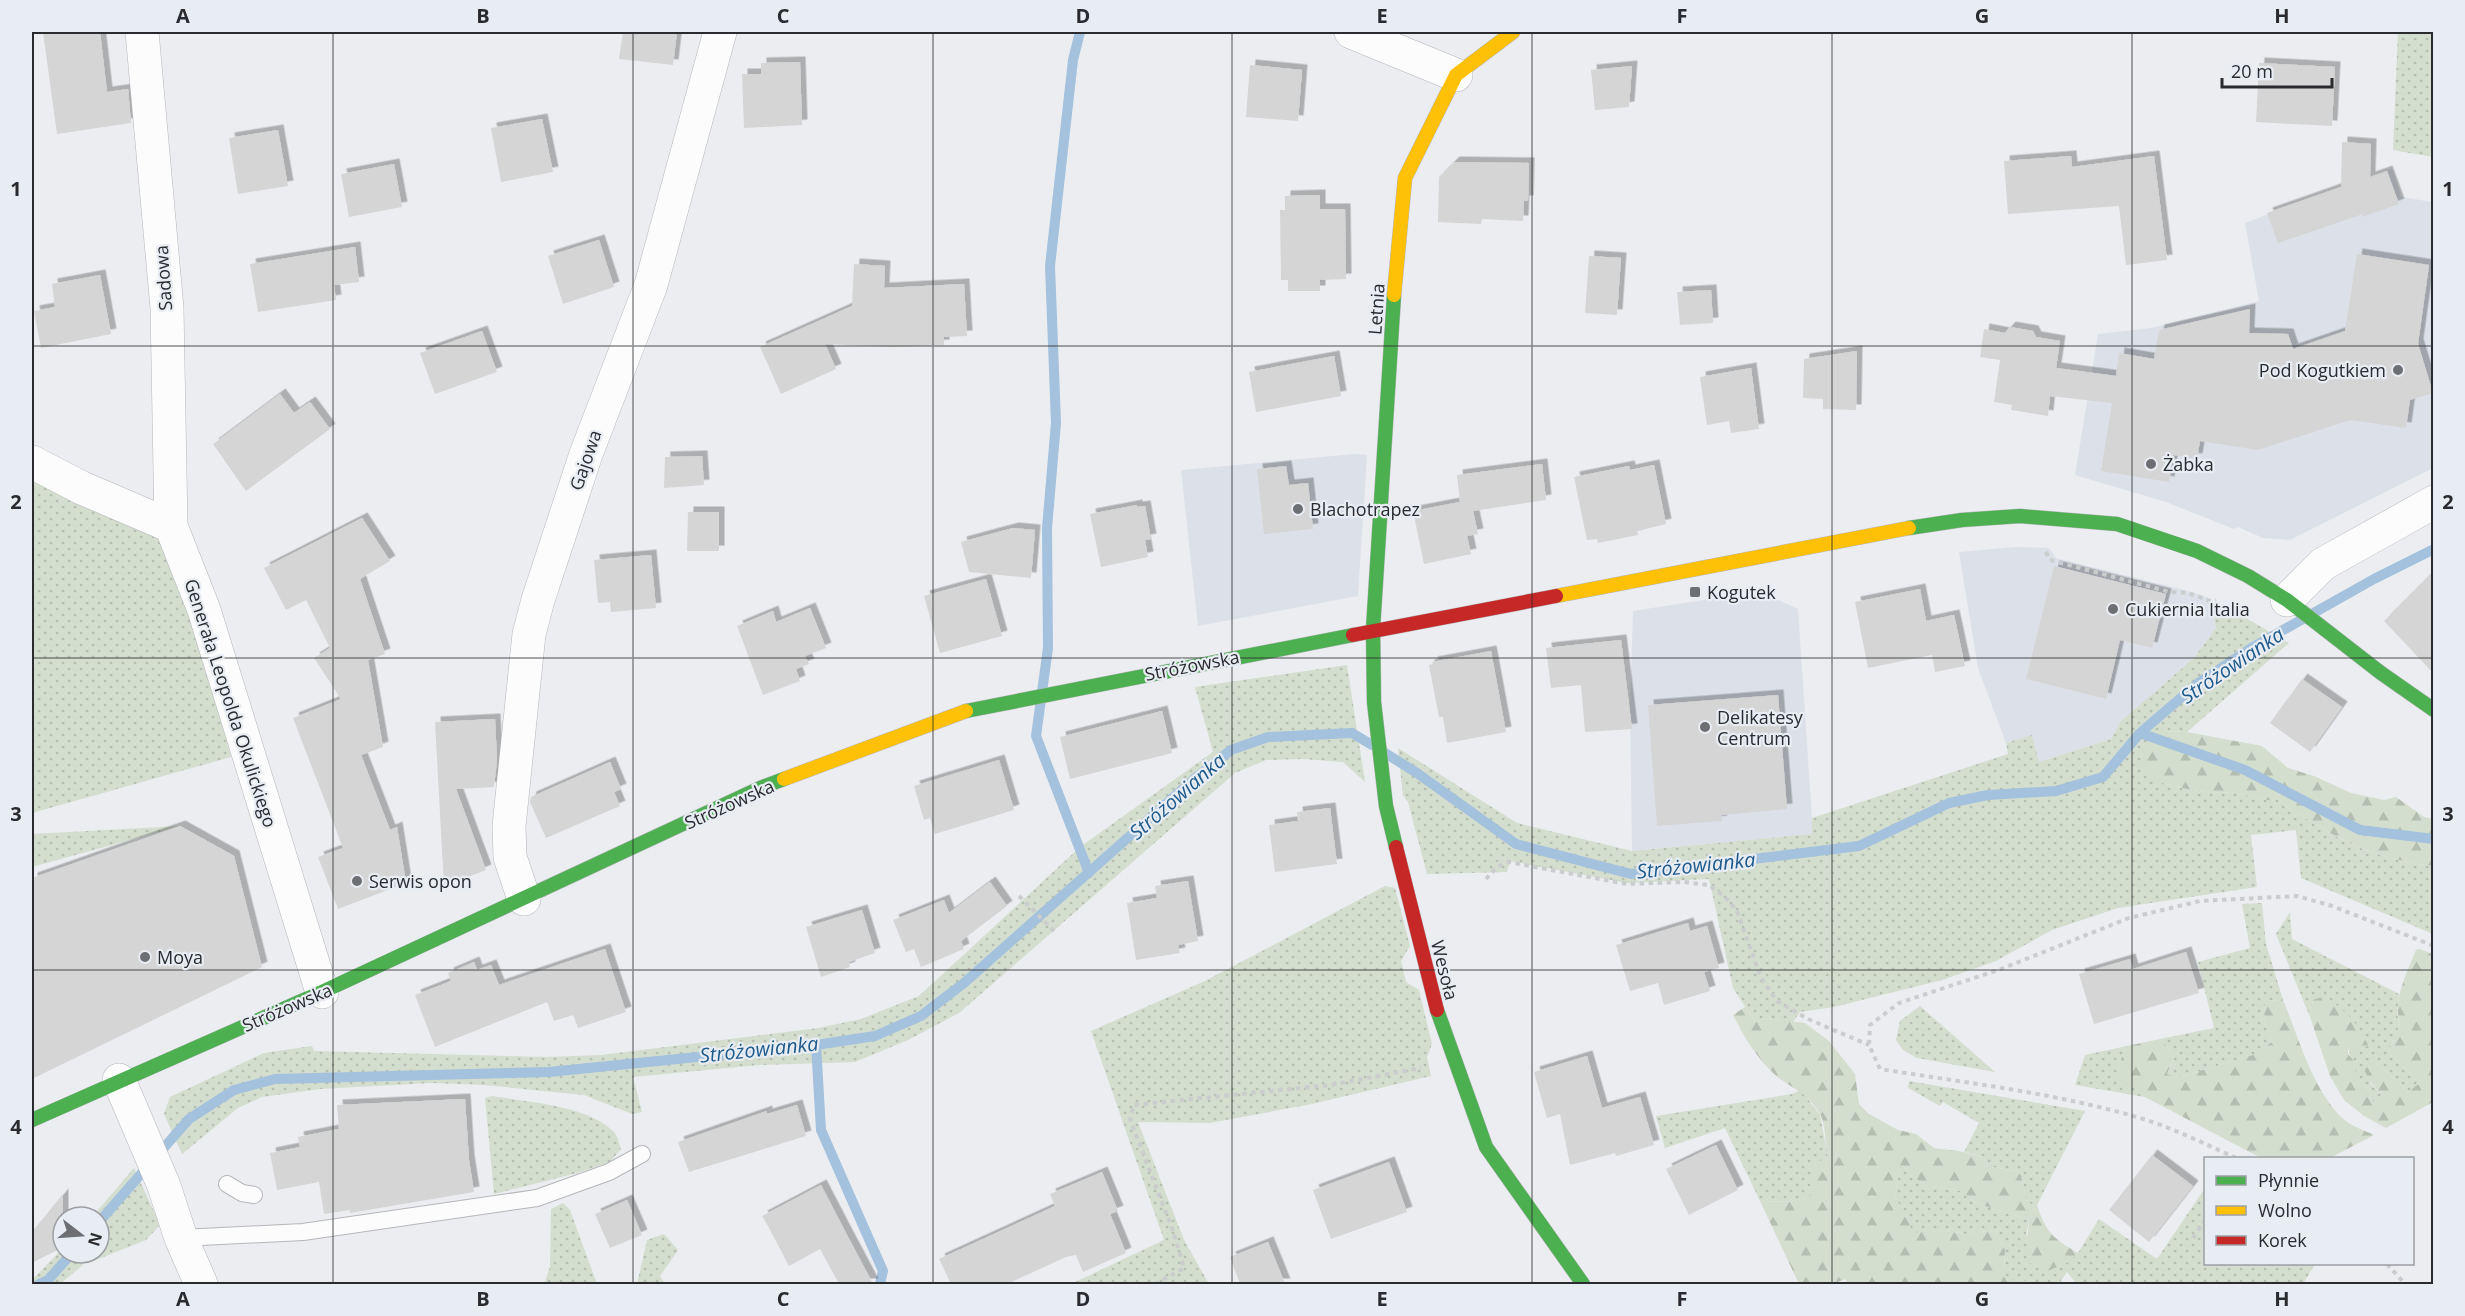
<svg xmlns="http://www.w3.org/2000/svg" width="2465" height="1316" font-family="'Open Sans',sans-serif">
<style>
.built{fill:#dce0e9}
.grass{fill:url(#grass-dots)}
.forest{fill:url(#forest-firs)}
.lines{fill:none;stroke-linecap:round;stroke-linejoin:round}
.stream{stroke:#a4c1dd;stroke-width:10}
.building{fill:#d5d5d5;filter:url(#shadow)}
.lane-casing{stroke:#b5b7ba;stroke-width:18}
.street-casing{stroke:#b5b7ba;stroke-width:34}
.fast-casing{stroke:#b5b7ba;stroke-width:15}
.slow-casing{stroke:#b5b7ba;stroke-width:15}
.jam-casing{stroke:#b5b7ba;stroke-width:15}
.path{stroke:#cbcccd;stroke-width:4;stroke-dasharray:4.5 4.5;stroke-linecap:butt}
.lane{stroke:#fcfcfd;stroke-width:16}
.street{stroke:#fcfcfd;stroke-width:33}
.fast{stroke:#4caf50;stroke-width:14}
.slow{stroke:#ffc107;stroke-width:14}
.jam{stroke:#c62828;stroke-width:14}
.grid{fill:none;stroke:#2a2b2e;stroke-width:1.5;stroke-opacity:0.55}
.poi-dot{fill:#6e6f72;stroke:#e8ecf3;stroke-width:2}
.labels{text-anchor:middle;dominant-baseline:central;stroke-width:4.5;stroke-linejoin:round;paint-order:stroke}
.street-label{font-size:18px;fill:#2a2b2e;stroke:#e8ecf3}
.poi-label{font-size:18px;fill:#2a2b2e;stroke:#e8ecf3;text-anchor:start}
.water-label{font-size:20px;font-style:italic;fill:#1e5a8c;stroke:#e8ecf3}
.neatline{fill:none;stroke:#2a2b2e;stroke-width:2}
.grid-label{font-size:20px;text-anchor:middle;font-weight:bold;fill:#2a2b2e}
</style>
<defs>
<pattern id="grass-dots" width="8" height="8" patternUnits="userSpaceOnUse" patternTransform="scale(1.5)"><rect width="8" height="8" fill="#d3dece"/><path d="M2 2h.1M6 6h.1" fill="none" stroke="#b5bfb1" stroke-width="1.8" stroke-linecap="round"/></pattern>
<pattern id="forest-firs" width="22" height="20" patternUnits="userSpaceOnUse" patternTransform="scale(1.5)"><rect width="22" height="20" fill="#d3dece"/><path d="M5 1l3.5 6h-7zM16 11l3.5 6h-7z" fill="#b5bfb1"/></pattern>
<filter id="shadow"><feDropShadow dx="5.5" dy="-5.5" stdDeviation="0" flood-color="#0004"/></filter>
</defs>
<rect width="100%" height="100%" fill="#ebedf0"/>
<path class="built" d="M2391 169 2393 170 2401 197 2433 202V468L2290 540 2263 538 2238 527 2234 529 2166 502 2075 475 2098 334 2151 328 2259 301 2245 223Z
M1355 454 1367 455 1358 596 1198 626 1181 470Z
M2015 547 2049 548 2056 558 2192 592 2211 599 2216 628 2194 658 2121 721 2111 739 2039 762 2032 735 2006 743 1978 668 1959 552Z
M1729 596 1774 598 1798 609 1813 834 1632 851 1630 707 1633 611Z"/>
<path class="grass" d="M2398 32H2433V157L2393 150Z
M32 479 132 522 158 539 178 567 231 757 32 813Z
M2225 606 2289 643 2187 732 2164 731 2145 774 2169 786 2205 792 2237 793 2272 801 2275 798C2331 836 2365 857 2433 866V934L2301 878 2296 830 2251 835 2257 887 2118 908 2052 930 1996 961 1942 980 1834 1007 1800 1012 1793 1022 1766 1018 1755 1022 1733 988 1709 879 1627 883 1510 861 1507 872 1427 874 1408 802 1403 796 1398 748 1517 823 1632 851 1812 834V818L2008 754 2006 743 2032 735 2039 762 2111 739 2121 721 2194 658 2216 628 2213 611Z
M1347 665 1365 782 1343 762 1303 759 1266 760 1235 773 959 1013 908 1040 855 1062 759 1065 633 1077 642 1112 632 1114 584 1095 484 1085 431 1083 320 1089 262 1097 238 1108 182 1154 164 1114 170 1097 264 1053 312 1046 314 1051 547 1057 601 1055 818 1028 861 1019 919 996 1080 847 1213 752 1195 687Z
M180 826 32 867V834Z
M1385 886 1395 888 1410 946 1401 961 1406 982 1419 990 1432 1044 1427 1057 1431 1076 1312 1104 1210 1123 1138 1122 1184 1240 1209 1284H1071L1164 1240 1091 1031 1205 981Z
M2262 903 2266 944 2283 1000 2265 1001 2264 1020 2272 1042 2254 1055 2176 1078 2167 1075 2175 1056 2160 1039 2214 1028 2198 962 2250 948 2242 904Z
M2290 912 2292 939 2399 994 2397 1014 2400 1024 2389 1051 2397 1061 2421 1082 2408 1092 2383 1068 2370 1083 2382 1095 2374 1102C2369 1096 2361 1089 2358 1083 2355 1074 2348 1053 2349 1045L2313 1000 2310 1017 2276 934Z
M1920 1006 1995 1072 1917 1058 1903 1050 1896 1040 1900 1021Z
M2127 1046 2119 1064 2145 1091V1097L2075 1085 2085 1055Z
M1909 1081 2085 1111 2037 1205 2027 1203 2021 1175 2017 1171 1985 1166 1984 1157 1964 1152 1979 1123 1943 1102 1940 1106 1908 1088Z
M1801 1090 1820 1115 1828 1158 1814 1192 1800 1202 1760 1201 1725 1128 1665 1148 1656 1116 1792 1094Z
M492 1096C527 1102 588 1105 614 1132 618 1136 619 1144 621 1149L610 1162 577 1173 494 1194 485 1098Z
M1900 1166 1925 1185 1962 1191 1976 1203 2029 1220 2026 1235 2078 1253 2099 1219 2157 1259 2205 1188 2206 1264H2315L2303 1284H2077L2067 1272 2059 1284 2008 1281 2004 1274 2005 1250 1995 1230 1966 1234 1937 1230 1910 1234 1895 1195Z
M134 1168 160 1225 146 1240 91 1262 86 1259 82 1266 60 1284H32V1280L63 1248V1253H99V1217H92Z
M563 1203 570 1210 597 1284H544L550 1267 551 1209Z
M664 1234 678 1250 660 1276 665 1284H637L647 1240Z"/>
<path class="forest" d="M2164 731 2187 732 2262 746 2288 768 2314 776 2351 793 2384 800 2396 797 2424 817 2433 819V866C2366 857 2331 836 2275 798L2272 801 2237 793 2205 792 2169 786 2145 775 2142 756 2155 734Z
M2419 949 2433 954V1102L2386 1128 2364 1116 2344 1100 2330 1076 2310 1017 2313 1000 2325 996C2345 1010 2358 1023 2368 1045L2359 1052 2349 1045 2348 1054 2353 1060 2359 1084 2374 1102 2382 1095 2370 1082 2364 1069 2373 1063 2383 1068 2408 1092 2421 1082 2397 1061 2389 1051 2400 1024C2392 1000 2407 973 2416 950Z
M2283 1000C2299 1038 2311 1086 2341 1117 2349 1125 2363 1130 2374 1135L2330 1158H2261L2145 1097V1091L2118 1081 2119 1064 2127 1046 2160 1039 2175 1056 2167 1074 2176 1078 2253 1055 2272 1042 2264 1020 2265 1001Z
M1745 1007 1755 1022 1766 1018 1805 1023 1829 1041 1855 1074 1859 1104 1869 1114 1898 1130 1916 1134 1934 1148 1958 1151 1984 1157 1985 1166 2017 1171 2021 1175 2027 1203 2037 1205C2046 1233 2054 1239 2078 1253L2069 1262 2050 1270 2029 1263 2026 1250 2029 1220 1976 1203 1962 1191 1925 1185 1900 1167 1895 1195 1912 1230 1911 1233 1937 1230 1966 1234 1995 1230 2005 1250 2004 1274 2008 1281 2019 1279 2038 1284H1848L1845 1279 1833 1284H1799L1760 1201 1800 1202 1814 1192 1810 1184 1811 1164 1828 1158C1825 1145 1826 1128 1821 1116 1808 1091 1791 1089 1773 1073 1756 1057 1743 1035 1733 1015Z"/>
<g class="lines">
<path class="stream" d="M1080 32 1073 60 1050 266 1056 423 1047 528 1048 648 1036 736 1089 873
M2140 733 2245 770 2360 830 2434 839
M1385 753 1417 773 1516 844 1631 874 1859 846 1949 803 1988 795 2056 791 2103 777 2140 733 2197 684 2253 647 2374 579 2434 549
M816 1045 821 1130 883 1271 880 1284
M99 1222 189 1119 234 1090 275 1079 549 1072 816 1045 875 1036 921 1016 964 983 1193 780 1231 750 1268 737 1352 733 1372 745
M39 1284 48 1280 72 1253"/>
</g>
<path class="building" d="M43 32H100L107 92 128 89 131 123 57 134Z
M623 32H677L673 65 619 59Z
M800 62 802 125 744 128 742 74H761V63Z
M2259 63 2335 67 2332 126 2256 122Z
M1250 65 1302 70 1298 121 1246 117Z
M1632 66 1629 107 1595 110 1591 70Z
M542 119 553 172 501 182 491 128Z
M278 130 288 186 238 194 229 138Z
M2342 142 2371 144 2370 177 2387 171 2399 204 2362 217 2363 214 2278 243 2267 213 2341 187Z
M2071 156 2072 167 2154 156 2167 260 2126 265 2119 206 2008 214 2004 161Z
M1454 162 1529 163 1528 201H1524L1523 221 1482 219 1481 224 1438 222 1439 177Z
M394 164 402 207 349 217 341 174Z
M1320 195V209H1345L1346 279 1320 280V291H1288V280H1281L1280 210H1285V196Z
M599 240 614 287 563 304 548 256Z
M355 247 359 282 334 285 336 300 258 312 250 264Z
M2357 254 2429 265 2418 344 2433 393 2410 400 2406 428 2350 420 2258 450 2200 441 2197 459 2173 455 2169 482 2101 471 2112 403 2050 396 2048 416 2011 410 2012 405 1994 402 2000 360 1980 357 1984 329 2005 333 2010 327 2033 331 2036 337 2060 341 2056 368 2116 376 2119 353 2154 359 2159 330 2250 309 2249 333 2288 334 2293 349 2345 331Z
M1589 256 1621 258 1617 315 1585 313Z
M854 264 885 266 884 288 964 284 967 336 944 337V345L894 347 825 344 836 369 781 394 760 347 852 306Z
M100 275 111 334 41 348 34 311 55 307 52 284Z
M1711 290 1713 323 1680 325 1677 292Z
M482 331 497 372 435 394 420 353Z
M1857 351 1856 410 1823 409V399L1803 398 1804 359Z
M1334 356 1341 396 1256 412 1249 372Z
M1751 368 1759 429 1731 433 1729 421 1707 425 1700 377Z
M280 394 294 413 310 402 330 429 246 491 213 444Z
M702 456 704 485 664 488 665 457Z
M1542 464 1546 500 1473 511 1478 534 1467 536 1471 554 1424 564 1413 511 1460 502 1457 475Z
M1654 465 1666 524 1637 531 1638 535 1598 543 1597 539 1587 540 1574 477 1629 466 1630 470Z
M1286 466 1289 485 1308 483 1313 529 1264 534 1257 469Z
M1137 505V507L1145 506 1151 539 1145 540 1148 557 1101 567 1090 514Z
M688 512H719V551H687Z
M362 518 390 561 360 579 385 654 368 660 383 747 361 755 390 830 397 827 406 883 338 909 318 857 343 848 293 718 341 699 314 658 330 648 306 600 286 610 264 568Z
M1013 528 1035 530 1031 578 969 572 961 542Z
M651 555 656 608 611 612 610 602 598 603 594 560Z
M2054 566 2166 594 2152 648 2120 640 2106 699 2026 679Z
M2433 572V673L2384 621Z
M986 579 1002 636 940 653 924 596Z
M1920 589 1926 621 1954 615 1965 666 1935 672 1932 655 1868 668 1855 602Z
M810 608 826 648 805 656 809 664 796 669 800 681 763 695 737 626 773 611 776 622Z
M1621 640 1632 729 1585 732 1581 685 1551 688 1546 648Z
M1491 651 1506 732 1447 743 1443 717H1439L1429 665 1433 664 1432 662Z
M2302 679 2342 707 2310 752 2270 723Z
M1778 695 1787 809 1721 815 1722 821 1657 826 1648 705Z
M1162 711 1172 753 1070 779 1060 737Z
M495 719 497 760 494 787 456 789 486 870 444 886 435 722Z
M999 760 1014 810 935 834 930 818 924 820 914 786Z
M610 762 621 789 614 792 620 806 546 838 530 802 531 797Z
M1330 808 1337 864 1275 872 1269 825 1298 821 1297 812Z
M180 826 234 856 262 967 32 1079V878Z
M1188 881 1198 941 1178 945 1180 953 1136 960 1127 903 1157 898 1155 886Z
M990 882 1007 906 961 941 964 949 921 967 914 949 906 952 893 920 944 900 949 913Z
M862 910 875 953 849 962 850 967 821 977 806 927Z
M1688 923 1690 931 1707 926 1719 968 1704 972 1710 991 1664 1005 1658 983 1630 991 1616 945Z
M605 949 626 1012 578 1028 573 1015 554 1021 547 1002 435 1047 415 995 451 981 448 973 474 962 477 970 491 965 499 985Z
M2186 952 2199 993 2094 1024 2079 974 2130 959 2133 969Z
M1587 1056 1602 1108 1640 1097 1654 1145 1616 1156 1615 1153 1570 1165 1560 1114 1547 1118 1534 1072Z
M465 1099 469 1160 474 1192 350 1213V1210L324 1214 319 1182 277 1190 270 1153 300 1147 298 1137 339 1129 337 1105Z
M797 1105 806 1136 689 1172 678 1142 767 1111V1114Z
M1716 1145 1738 1190 1689 1215 1666 1169Z
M2152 1155 2193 1186 2149 1242 2109 1210Z
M1389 1162 1407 1212 1331 1239 1313 1190Z
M1102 1172 1118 1211 1110 1214 1126 1253 1083 1272 1076 1255 1066 1257 1007 1284H951L939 1259 1055 1206 1050 1194Z
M821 1185 847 1235 873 1284H839L820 1249 789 1266 768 1226 762 1216Z
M63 1194V1247L32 1263V1232Z
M627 1200 642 1235 610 1248 595 1214Z
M1268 1242 1285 1284H1240L1230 1257Z"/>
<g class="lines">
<defs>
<path id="lane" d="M227 1184 242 1193 254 1195
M181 1238 303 1232 537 1198 609 1172 642 1154"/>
<path id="street" d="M142 32 167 308 171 526
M1351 32 1456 75
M32 462 82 488 171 526 204 610 322 992
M2287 600 2323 564 2434 502
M524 899 510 857 509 826 529 634 538 600 586 454 651 285 720 32
M119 1080 164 1186 181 1238 201 1284"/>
<path id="fast" d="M1394 295 1373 629 1374 702 1386 806 1396 847
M1909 528 1962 520 2020 516 2117 524 2197 551 2248 576 2287 600 2381 673 2434 710
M966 711 1353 635
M1437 1010 1486 1147 1583 1284
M32 1120 322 992 760 788 784 779"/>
<path id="slow" d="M1394 295 1405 178 1456 75 1513 32
M1556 596 1909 528
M784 779 966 711"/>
<path id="jam" d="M1353 635 1556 596
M1396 847 1437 1010"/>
</defs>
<use href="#lane" class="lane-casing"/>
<use href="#street" class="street-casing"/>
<use href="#fast" class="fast-casing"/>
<use href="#slow" class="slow-casing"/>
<use href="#jam" class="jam-casing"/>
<path class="path" d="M2046 552 2050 560 2170 592 2188 593 2210 601 2216 600
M1486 879 1497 867 1508 862 1627 884 1684 882 1709 885 1726 898 1737 911 1761 978 1777 1001 1808 1019 1869 1045
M1019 896 1057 934
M2236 1158C2205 1144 2173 1128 2140 1118 2056 1093 1967 1083 1880 1069L1869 1045 1870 1025 1899 1003 2001 969 2129 918 2200 901 2297 896 2332 906 2434 946
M2193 1238 2206 1219
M2387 1264 2405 1284
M1155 1284 1184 1268 1173 1231 1130 1119 1134 1105 1330 1085 1421 1068"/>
<use href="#lane" class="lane"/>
<use href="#street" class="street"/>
<use href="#fast" class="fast"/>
<use href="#slow" class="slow"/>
<use href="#jam" class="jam"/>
</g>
<path class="grid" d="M333 32V1284M633 32V1284M933 32V1284M1232 32V1284M1532 32V1284M1832 32V1284M2132 32V1284M32 346H2434M32 658H2434M32 970H2434"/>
<g class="poi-dot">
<circle cx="2398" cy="370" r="6"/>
<circle cx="2151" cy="464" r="6"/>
<circle cx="1298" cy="509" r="6"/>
<rect x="1689" y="586" width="12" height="12" rx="3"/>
<circle cx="2113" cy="609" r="6"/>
<circle cx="1705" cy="727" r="6"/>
<circle cx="357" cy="881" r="6"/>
<circle cx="145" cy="957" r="6"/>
</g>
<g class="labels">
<g class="street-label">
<text transform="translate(163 278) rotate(-94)">Sadowa</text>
<text transform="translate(1376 309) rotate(-86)">Letnia</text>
<text transform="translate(585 460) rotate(-71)">Gajowa</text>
<text transform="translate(1192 665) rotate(-11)">Stróżowska</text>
<text transform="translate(231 703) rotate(72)">Generała Leopolda Okulickiego</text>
<text transform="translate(729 804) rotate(-24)">Stróżowska</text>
<text transform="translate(1445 970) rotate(76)">Wesoła</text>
<text transform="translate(287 1007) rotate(-23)">Stróżowska</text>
</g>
<g class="poi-label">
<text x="2386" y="370" text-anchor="end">Pod Kogutkiem</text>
<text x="2163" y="464">Żabka</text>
<text x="1310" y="509">Blachotrapez</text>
<text x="1707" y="592">Kogutek</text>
<text x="2125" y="609">Cukiernia Italia</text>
<text x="1717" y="717">Delikatesy<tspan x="1717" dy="21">Centrum</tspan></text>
<text x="369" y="881">Serwis opon</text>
<text x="157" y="957">Moya</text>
</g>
<g class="water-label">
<text transform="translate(2232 665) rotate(-34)">Stróżowianka</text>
<text transform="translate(1177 796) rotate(-41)">Stróżowianka</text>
<text transform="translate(1696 865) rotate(-6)">Stróżowianka</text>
<text transform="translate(759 1049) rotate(-6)">Stróżowianka</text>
</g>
</g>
<rect width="2465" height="1316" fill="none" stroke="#e8ecf3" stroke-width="66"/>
<rect x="2204" y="1157" width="210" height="108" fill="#e8ecf3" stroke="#9c9fa4" stroke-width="1.5"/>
<rect x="2216" y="1176" width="30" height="9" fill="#4caf50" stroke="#9c9fa4" stroke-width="1.5"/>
<text x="2258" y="1187" font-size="18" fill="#2a2b2e">Płynnie</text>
<rect x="2216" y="1206" width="30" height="9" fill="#ffc107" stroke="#9c9fa4" stroke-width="1.5"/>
<text x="2258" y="1217" font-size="18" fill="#2a2b2e">Wolno</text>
<rect x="2216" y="1236" width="30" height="9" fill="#c62828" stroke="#9c9fa4" stroke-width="1.5"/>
<text x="2258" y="1247" font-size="18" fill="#2a2b2e">Korek</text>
<g transform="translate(81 1235) rotate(107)"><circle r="28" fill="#e8ecf3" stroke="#9c9fa4" stroke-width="1.5"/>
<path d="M0-4.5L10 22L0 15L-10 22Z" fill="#6e6f72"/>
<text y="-9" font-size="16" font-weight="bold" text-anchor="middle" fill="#2a2b2e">N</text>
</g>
<path d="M2222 78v9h110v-9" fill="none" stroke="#2a2b2e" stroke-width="3"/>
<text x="2231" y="78" font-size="18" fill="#2a2b2e" stroke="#e8ecf3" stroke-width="4.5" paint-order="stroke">20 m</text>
<rect x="33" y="33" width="2399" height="1250" class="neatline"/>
<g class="grid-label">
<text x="183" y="23">A</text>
<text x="483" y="23">B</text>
<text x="783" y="23">C</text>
<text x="1083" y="23">D</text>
<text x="1382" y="23">E</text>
<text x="1682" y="23">F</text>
<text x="1982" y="23">G</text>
<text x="2282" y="23">H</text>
<text x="16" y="196">1</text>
<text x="2448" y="196">1</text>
<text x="16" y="509">2</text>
<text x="2448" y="509">2</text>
<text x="16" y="821">3</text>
<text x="2448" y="821">3</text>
<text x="16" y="1134">4</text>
<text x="2448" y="1134">4</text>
<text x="183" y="1306">A</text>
<text x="483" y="1306">B</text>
<text x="783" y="1306">C</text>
<text x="1083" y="1306">D</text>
<text x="1382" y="1306">E</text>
<text x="1682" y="1306">F</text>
<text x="1982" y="1306">G</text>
<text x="2282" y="1306">H</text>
</g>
</svg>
